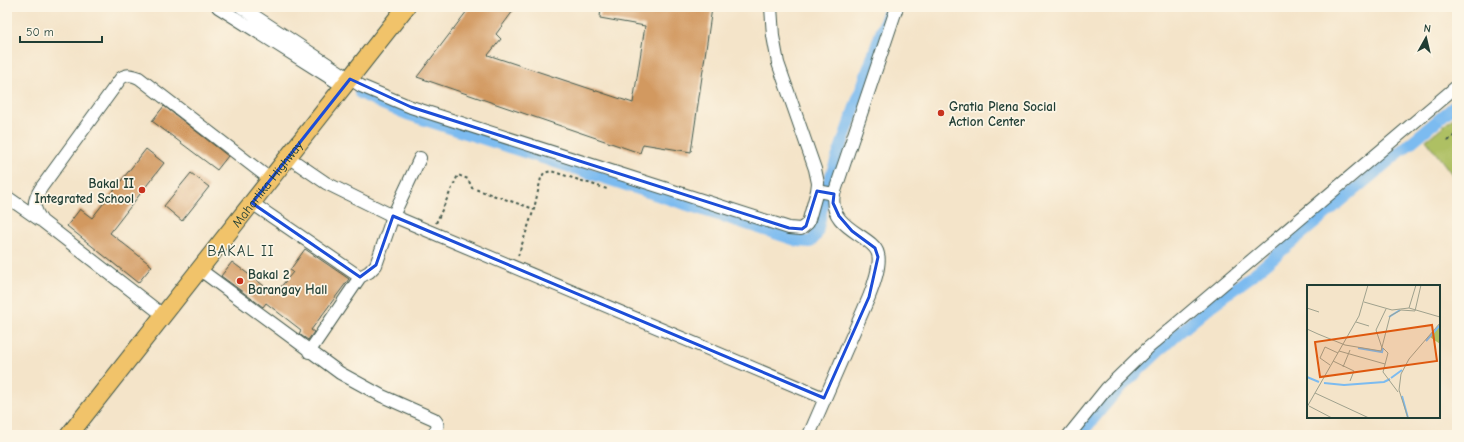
<svg xmlns="http://www.w3.org/2000/svg" width="1464" height="442" font-family="'Comic Neue',sans-serif">
<style>
.green{fill:#aec064;stroke:#667e4c}
.lines{fill:none;stroke-linecap:round;stroke-linejoin:round}
.canal{stroke:#7cbbf0;stroke-width:12}
.building{fill:#d29961}
.minor-casing{stroke:#3f564a;stroke-width:14}
.highway-casing{stroke:#3f564a;stroke-width:19}
.path{stroke:#3f564a;stroke-width:2;stroke-dasharray:3 3;stroke-linecap:butt}
.minor{stroke:#fff;stroke-width:12}
.highway{stroke:#f1c36a;stroke-width:17}
.marked{fill:none;stroke:#1d4ed8;stroke-width:3;stroke-linejoin:round}
.poi-dot{fill:#c8321e;stroke:#fcf5e5;stroke-width:1.5}
.labels{text-anchor:middle;dominant-baseline:central;stroke-width:3.5;stroke-linejoin:round;paint-order:stroke}
.poi-label{font-size:13px;font-weight:bold;fill:#1f3d34;stroke:#fcf5e5;text-anchor:start}
.street-label{font-size:13px;fill:#1f3d34;stroke:#fcf5e5}
.quarter-label{font-size:15px;letter-spacing:1px;fill:#1f3d34;stroke:#fcf5e5}
.inset-river{fill:none;stroke:#7cbbf0;stroke-width:2}
.inset-road{fill:none;stroke:#9fa18d;stroke-width:1}
.view{fill:#de580e;fill-opacity:0.15;stroke:#de580e;stroke-width:2}
.inset-edge{fill:none;stroke:#1f3d34;stroke-width:2}
</style>
<rect width="100%" height="100%" fill="#fcf5e5"/>
<filter id="ink" filterUnits="userSpaceOnUse"><feTurbulence type="fractalNoise" baseFrequency=".025" numOctaves="2"/><feDisplacementMap in="SourceGraphic" scale="8" xChannelSelector="R" yChannelSelector="G"/><feConvolveMatrix kernelMatrix="1 2 1 2 8 2 1 2 1" color-interpolation-filters="sRGB"/></filter>
<filter id="wash" filterUnits="userSpaceOnUse"><feTurbulence type="fractalNoise" baseFrequency=".012" numOctaves="4" result="noise"/><feDisplacementMap in="SourceGraphic" scale="16" xChannelSelector="R" yChannelSelector="G"/><feGaussianBlur stdDeviation="0.9" result="paint"/><feColorMatrix in="noise" values="0 0 0 0 0 0 0 0 0 0 0 0 0 0 0 0 0 1.4 0 .05"/><feComposite in="paint" operator="in"/></filter>
<g filter="url(#wash)">
<rect width="100%" height="100%" fill="#f4e4c9"/>
<path class="green" d="M1457 115V181L1426 140Z"/>
<g class="lines">
<path class="canal" d="M230 7 256 24
M360 93 382 104 407 114 799 241 810 242 815 237 817 233 824 197
M827 187 890 7
M1080 435 1114 394 1174 337 1211 306 1249 278 1457 104"/>
</g>
<g id="blocks">
<path class="building" d="M470 7H516L496 34 501 39 488 55 633 103 645 26 600 18 601 7H706L712 8 691 152 643 144 640 153 417 77Z
M164 106 228 156 217 170 152 121Z
M146 149 164 163 110 233 152 266 138 283 67 226 80 209 92 218Z
M191 173 209 187 182 221 164 206Z
M305 249 349 279 311 330 314 332 308 340 299 334 301 330 266 303 263 307 221 276 232 262 275 294 293 272 290 270Z"/>
</g>
</g>
<g filter="url(#ink)">
<use href="#blocks" fill-opacity="0" stroke="#3f564a" stroke-width="1"/>
<g class="lines">
<defs>
<path id="minor" d="M218 7 343 86
M241 7 361 86 411 107 789 228 801 229 808 223 817 191 834 194 897 7
M771 7 773 36 778 63 815 169 818 183 817 191
M288 157 326 183 393 216 824 398
M7 197 40 220
M252 203 360 277
M199 269 340 373 382 396 434 419C441 425 436 429 433 435
M163 315 42 221C33 208 32 202 41 188L121 78C127 74 132 75 139 78L270 179
M309 352 360 277 369 272 376 265 393 216 420 158
M809 435 869 297C873 287 881 264 878 254 874 235 827 229 834 194
M1069 435 1107 388 1148 348 1457 86"/>
<g id="highway">
<path id="s1" d="M69 435 406 7"/>
</g>
</defs>
<use href="#minor" class="minor-casing"/>
<use href="#highway" class="highway-casing"/>
<path class="path" d="M1448 141 1457 133
M436 223 458 175 468 179 472 188 534 209
M518 256 534 209 541 178 544 173 551 171 607 189"/>
<use href="#minor" class="minor"/>
<use href="#highway" class="highway"/>
</g>
</g>
<path class="marked" d="M350 79 411 107 789 228 802 229 806 226 817 191 834 194 833 203 839 216 852 231 875 248 878 257 869 297 824 398 393 216 376 265 360 277 252 203Z"/>
<g class="poi-dot">
<circle cx="941" cy="113" r="4"/>
<circle cx="142" cy="190" r="4"/>
<circle cx="240" cy="281" r="4"/>
</g>
<g class="labels">
<g class="poi-label">
<text x="949" y="106">Gratia Plena Social<tspan x="949" dy="15">Action Center</tspan></text>
<text x="134" y="183" text-anchor="end">Bakal II<tspan x="134" dy="15">Integrated School</tspan></text>
<text x="248" y="274">Bakal 2<tspan x="248" dy="15">Barangay Hall</tspan></text>
</g>
<g class="street-label">
<text stroke="none"><textPath href="#s1" startOffset="320">Maharlika Highway</textPath></text>
</g>
<g class="quarter-label">
<text x="241" y="251">BAKAL II</text>
</g>
</g>
<g transform="translate(1307 285)">
<rect width="133" height="133" fill="#f4e4c9"/>
<path d="M133 41V59L123 52Z" fill="#aec064"/>
<path class="inset-river" d="M82 32 93 25M119 56 133 40M51 63 75 67 76 63M0 92 12 97M84 93 95 85M17 98 37 100 77 97 83 94M95 111 101 133"/>
<path class="inset-road" d="M57 17 85 25 102 23 133 32M0 23 12 27M102 23 109 0M49 37 62 41M0 44 11 49M11 49 38 60 74 66 83 31 94 25 108 26 114 0M75 63 69 45 79 24M76 63 81 68 76 87 91 107M32 66 78 79M26 76 47 86 43 96M23 80 13 73 18 62 31 68M36 82 43 65M8 108 62 133M2 121 25 133M0 122 52 31 61 0M101 133 92 105 94 89 102 74 133 38"/>
<path class="view" d="M125 40 130 76 13 92 8 57Z"/>
<rect width="133" height="133" class="inset-edge"/>
</g>
<rect width="1464" height="442" fill="none" stroke="#fcf5e5" stroke-width="24"/>
<g transform="translate(1426 38) rotate(8)" stroke="#fcf5e5" stroke-width="3" paint-order="stroke">
<path d="M0-3L7 15L0 10L-7 15Z" fill="#1f3d34"/>
<text y="-6" font-size="11" font-weight="bold" text-anchor="middle" fill="#1f3d34">N</text>
</g>
<path d="M20 36v6h82v-6" fill="none" stroke="#1f3d34" stroke-width="2"/>
<text x="26" y="36" font-size="12" fill="#1f3d34" stroke="#fcf5e5" stroke-width="3" paint-order="stroke">50 m</text>
</svg>
